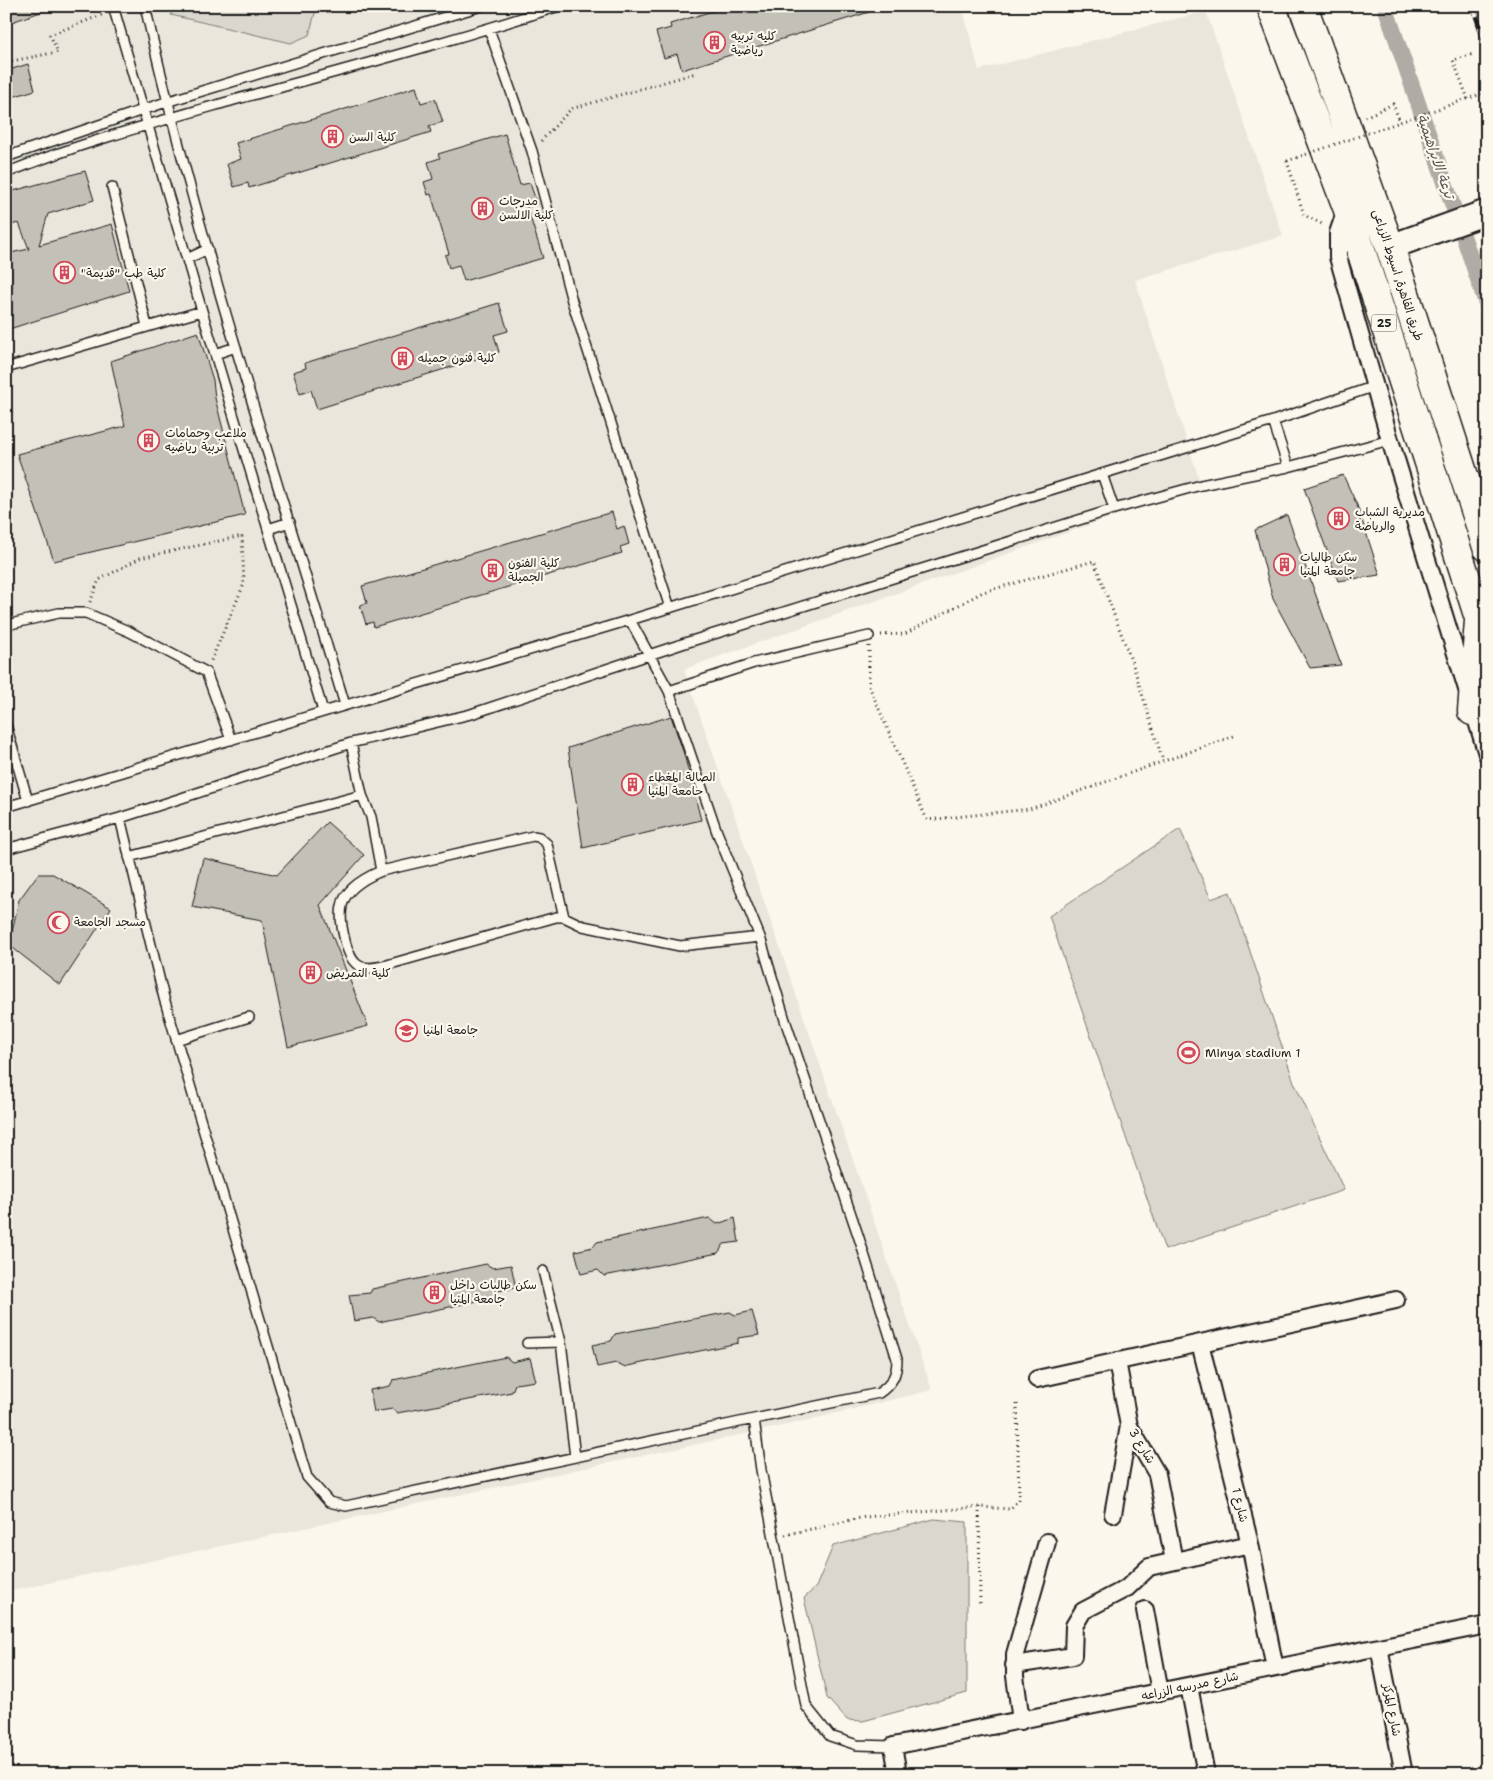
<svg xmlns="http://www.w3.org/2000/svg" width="1493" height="1780" font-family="'Shantell Sans','Playpen Sans Arabic',sans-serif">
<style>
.built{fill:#eae6dc}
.green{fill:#dad7ce;stroke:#7b7a75}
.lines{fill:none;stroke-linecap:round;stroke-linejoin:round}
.canal{stroke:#afaca5;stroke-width:16}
.building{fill:#c3c0b8;stroke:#1c1c1c}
.service-casing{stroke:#1c1c1c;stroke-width:12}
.minor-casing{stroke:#1c1c1c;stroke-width:20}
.secondary-casing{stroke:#1c1c1c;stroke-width:28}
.trunk-casing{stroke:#1c1c1c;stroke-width:31}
.path{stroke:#1c1c1c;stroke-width:3;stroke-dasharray:1 4;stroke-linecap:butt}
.service{stroke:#fbf7ec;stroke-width:9}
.minor{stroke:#fbf7ec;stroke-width:16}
.secondary{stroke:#fbf7ec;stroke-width:24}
.trunk{stroke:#fbf7ec;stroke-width:28}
.rail-casing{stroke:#1c1c1c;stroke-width:5.5}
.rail{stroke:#fbf7ec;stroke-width:4;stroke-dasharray:11;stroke-linecap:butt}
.path-bridge{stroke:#1c1c1c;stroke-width:3;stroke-dasharray:1 4;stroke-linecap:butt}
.labels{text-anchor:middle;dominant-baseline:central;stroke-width:4.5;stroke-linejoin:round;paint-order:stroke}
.shield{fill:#fbf7ec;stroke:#5f5e5a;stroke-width:1}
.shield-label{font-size:11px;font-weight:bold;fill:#1c1c1c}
.poi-label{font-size:12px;fill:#1c1c1c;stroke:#fbf7ec;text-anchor:start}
.street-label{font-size:12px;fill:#1c1c1c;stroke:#fbf7ec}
.water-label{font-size:14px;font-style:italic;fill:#575653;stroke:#fbf7ec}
</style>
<rect width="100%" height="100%" fill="#fbf7ec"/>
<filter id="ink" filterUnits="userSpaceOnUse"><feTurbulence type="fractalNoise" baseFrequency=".02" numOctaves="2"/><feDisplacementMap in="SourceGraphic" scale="10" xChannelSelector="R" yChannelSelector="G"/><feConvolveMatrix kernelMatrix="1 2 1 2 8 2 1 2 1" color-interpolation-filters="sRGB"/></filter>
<g filter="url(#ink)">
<path class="built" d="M6 6H962L979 70 1206 11 1283 236 1135 280 1201 485 684 669 932 1390 800 1422 6 1592Z"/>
<path class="green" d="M175 6H317L309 35 291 43 171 15Z
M1180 829 1211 899 1230 892 1294 1082 1344 1190 1165 1250 1049 916Z
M934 1519 967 1522V1693L863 1721 847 1720 827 1698 804 1598 816 1587 833 1546Z"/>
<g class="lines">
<path class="canal" d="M1385 6 1487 306"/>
</g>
<path class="building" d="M6 6H52V8L6 24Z
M729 6H878L879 9 682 70 677 54 664 58 656 32 671 28 670 24Z
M28 64 35 90 6 99V71Z
M416 87 421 103 435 99 443 122 429 126 431 132 249 188 248 183 234 187 227 164 241 159 236 143Z
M505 134 520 185 530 183 537 204 527 207 543 258 464 281 459 265 449 268 445 255 449 254 431 194 428 195 424 182 433 179 428 162 440 158 438 154Z
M85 171 94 200 48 214 39 245 112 224 129 291 6 330V254L29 249 19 223 6 226V193Z
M499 303 508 331 494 335 499 352 317 409 311 390 300 394 293 372 306 368 305 363Z
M198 332 213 380 215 398 245 515 54 561 17 454 125 426 111 361Z
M1343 475 1357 505 1380 575 1338 581 1304 488Z
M612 512 617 529 624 526 629 544 620 547 622 553 374 627 373 622 366 624 360 605 367 603 362 586Z
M1287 515 1341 665 1310 668 1273 599 1255 530Z
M671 716 684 754 701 820 583 848 568 748Z
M327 822 364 855 320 905 368 1026 288 1047 262 920 192 907 203 858 277 875Z
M38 874H53L111 908 60 985 9 945 19 900Z
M709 1218 717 1224 735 1218 739 1242 724 1244 718 1253 604 1276 598 1270 581 1274 575 1251 593 1247 597 1242Z
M486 1264 493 1268 511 1265 516 1288 497 1291 496 1297 379 1322 373 1318 354 1321 349 1295 370 1293 372 1289Z
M752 1311 759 1335 738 1338V1343L623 1367 616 1363 597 1367 592 1345 611 1341 615 1334 730 1312 735 1315Z
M506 1357 512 1362 530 1358 536 1381 515 1384 512 1392 397 1413 392 1409 374 1412 370 1390 390 1386 393 1380Z"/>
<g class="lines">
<defs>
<path id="service" d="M113 6 202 311 323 711
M145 6C198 242 275 473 345 705
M489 29 532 151 572 301 670 608
M6 157 166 102 481 6
M6 173C80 143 157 122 234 100 343 70 452 41 559 6
M112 187 147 326
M187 259 208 249
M215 354 236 347
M6 368 202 311
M1273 421 1288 467
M1102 474 1114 509
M268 529 290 522
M630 620 669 691 717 832 760 937 785 1020 859 1238 897 1359C897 1375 892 1384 879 1393L754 1419
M6 625 59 613H86L130 632 206 672 231 740
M669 691 754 663 869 636
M6 725 28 801
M351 743 362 795 371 817 381 871C367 877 345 889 342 906 339 920 346 961 360 966 369 970 379 967 387 965L556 917H564L583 926 680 946 760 937
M6 807 630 620 1273 421 1375 386
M120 818 164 998 307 1477 329 1502 346 1506 754 1419 761 1470 806 1706 830 1736 857 1745 893 1746
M6 849 120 818 351 743 471 714 685 643 1114 509 1201 485 1288 467 1390 440
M129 857 362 795
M381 871 533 836 539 837 547 844 564 917
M176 1040 249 1017
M543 1271 561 1342 575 1457
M527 1343 561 1342"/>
<path id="minor" d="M1347 207 1338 233V257L1390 440 1487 754
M1200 1343 1250 1544 1275 1668
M1117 1361 1129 1426 1157 1474 1174 1561
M1037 1379 1396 1300
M1113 1514 1129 1426
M1145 1610 1160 1692
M1379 1647 1404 1774
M1014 1665 1073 1656 1074 1626 1083 1611 1127 1588 1149 1567 1250 1544
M1189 1686 1206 1774
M1021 1721 1015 1676V1654L1047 1542
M898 1774 893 1746 1487 1625"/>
<path id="secondary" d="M1390 247 1487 212"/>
<path id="trunk" d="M1271 6 1347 207 1487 643
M1303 6 1390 247 1487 547
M1472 711 1479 621"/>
</defs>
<use href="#service" class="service-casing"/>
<use href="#minor" class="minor-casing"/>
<use href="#secondary" class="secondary-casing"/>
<use href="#trunk" class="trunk-casing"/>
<path class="path" d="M6 53 12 61 58 52 50 35 104 14
M1468 99 1453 60 1473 54
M1365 117 1393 104 1400 122
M541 141 571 109 696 73
M1287 161 1304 215 1324 225
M90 602 99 580 140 558 242 536 244 584 210 663
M881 635 905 634 983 592 1094 561 1134 668 1163 761
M869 646V686L927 820 1030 809 1234 736
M979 1507 980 1604
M785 1535 865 1517 979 1507 1010 1509 1019 1499 1017 1403"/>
<use href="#service" class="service"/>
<use href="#minor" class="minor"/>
<use href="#secondary" class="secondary"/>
<use href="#trunk" class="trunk"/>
<defs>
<path id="rail" d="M1473 6 1487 49"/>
</defs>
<use href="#rail" class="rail-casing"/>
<use href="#rail" class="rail"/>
<path class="path-bridge" d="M1287 161 1487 92"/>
</g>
</g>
<defs>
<symbol id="building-ring" viewBox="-11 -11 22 22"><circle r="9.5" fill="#fbf7ec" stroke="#d1495b" stroke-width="1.5"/><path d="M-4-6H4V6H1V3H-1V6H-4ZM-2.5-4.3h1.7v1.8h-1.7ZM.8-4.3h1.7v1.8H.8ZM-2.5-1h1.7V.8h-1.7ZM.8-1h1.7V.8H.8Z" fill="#d1495b"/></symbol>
<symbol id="mosque-ring" viewBox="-11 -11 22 22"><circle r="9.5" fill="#fbf7ec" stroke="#d1495b" stroke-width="1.5"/><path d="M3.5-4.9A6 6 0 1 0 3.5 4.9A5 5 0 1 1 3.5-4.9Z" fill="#d1495b"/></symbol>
<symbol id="university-ring" viewBox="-11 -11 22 22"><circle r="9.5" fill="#fbf7ec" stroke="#d1495b" stroke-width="1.5"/><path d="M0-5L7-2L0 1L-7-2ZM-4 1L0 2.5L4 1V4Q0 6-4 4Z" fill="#d1495b"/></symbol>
<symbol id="stadium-ring" viewBox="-11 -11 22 22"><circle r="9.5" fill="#fbf7ec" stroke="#d1495b" stroke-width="1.5"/><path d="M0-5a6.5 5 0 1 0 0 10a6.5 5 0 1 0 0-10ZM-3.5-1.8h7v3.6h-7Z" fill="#d1495b"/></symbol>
</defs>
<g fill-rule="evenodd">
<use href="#building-ring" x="702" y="30" width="25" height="25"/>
<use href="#building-ring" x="320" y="124" width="25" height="25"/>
<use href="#building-ring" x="470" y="196" width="25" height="25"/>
<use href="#building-ring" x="52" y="260" width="25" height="25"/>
<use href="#building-ring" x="390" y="346" width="25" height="25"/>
<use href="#building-ring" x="136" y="428" width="25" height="25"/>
<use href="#building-ring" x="1326" y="506" width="25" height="25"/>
<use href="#building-ring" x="1272" y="552" width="25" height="25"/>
<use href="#building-ring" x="480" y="558" width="25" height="25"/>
<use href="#building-ring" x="620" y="772" width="25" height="25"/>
<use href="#mosque-ring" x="46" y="910" width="25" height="25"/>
<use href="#building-ring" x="298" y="960" width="25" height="25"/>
<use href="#university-ring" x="394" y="1018" width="25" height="25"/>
<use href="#stadium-ring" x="1176" y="1040" width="25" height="25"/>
<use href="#building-ring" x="422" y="1280" width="25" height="25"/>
</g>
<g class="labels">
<rect class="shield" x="1371.5" y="314.5" width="25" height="17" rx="4"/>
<g class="shield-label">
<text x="1384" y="323">25</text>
</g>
<g class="poi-label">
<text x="731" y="36">كليه تربيه<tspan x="731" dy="14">رياضية</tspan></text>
<text x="349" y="137">كلية السن</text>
<text x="499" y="201">مدرجات<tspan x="499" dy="14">كلية الالسن</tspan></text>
<text x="81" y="273">"كلية طب "قديمة</text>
<text x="418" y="358">كلية فنون جميله</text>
<text x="165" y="433">ملاعب وحمامات<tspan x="165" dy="14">تربية رياضيه</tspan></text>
<text x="1355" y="512">مديرية الشباب<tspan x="1355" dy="14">والرياضة</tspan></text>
<text x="1300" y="557">سكن طاليات<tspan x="1300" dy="14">جامعة المنيا</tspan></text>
<text x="508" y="563">كلية الفنون<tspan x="508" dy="14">الجميلة</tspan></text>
<text x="648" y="777">الصالة المغطاء<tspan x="648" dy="14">حامعة المنيا</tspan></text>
<text x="74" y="922">مسجد الجامعة</text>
<text x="326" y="973">كلية التمريض</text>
<text x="423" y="1030">جامعة المنيا</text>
<text x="1205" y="1053">Minya stadium 1</text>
<text x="450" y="1285">سكن طالبات داخل<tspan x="450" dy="14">جامعة المنيا</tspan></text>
</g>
<g class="street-label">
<text transform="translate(1398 275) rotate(72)">طريق القاهرة, اسيوط الزراعى</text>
<text transform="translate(1142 1446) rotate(59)">شارع 3</text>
<text transform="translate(1240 1505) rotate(76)">شارع 1</text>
<text transform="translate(1190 1686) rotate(-12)">شارع مدرسه الزراعه</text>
<text transform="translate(1392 1710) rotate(79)">شارع المركز</text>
</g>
<g class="water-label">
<text transform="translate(1436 156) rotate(71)">ترعة الابراهيمية</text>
</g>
</g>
<rect width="1493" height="1780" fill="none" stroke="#fbf7ec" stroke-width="25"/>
<rect x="12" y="12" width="1468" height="1755" fill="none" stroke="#1c1c1c" stroke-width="2" filter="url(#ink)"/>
</svg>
